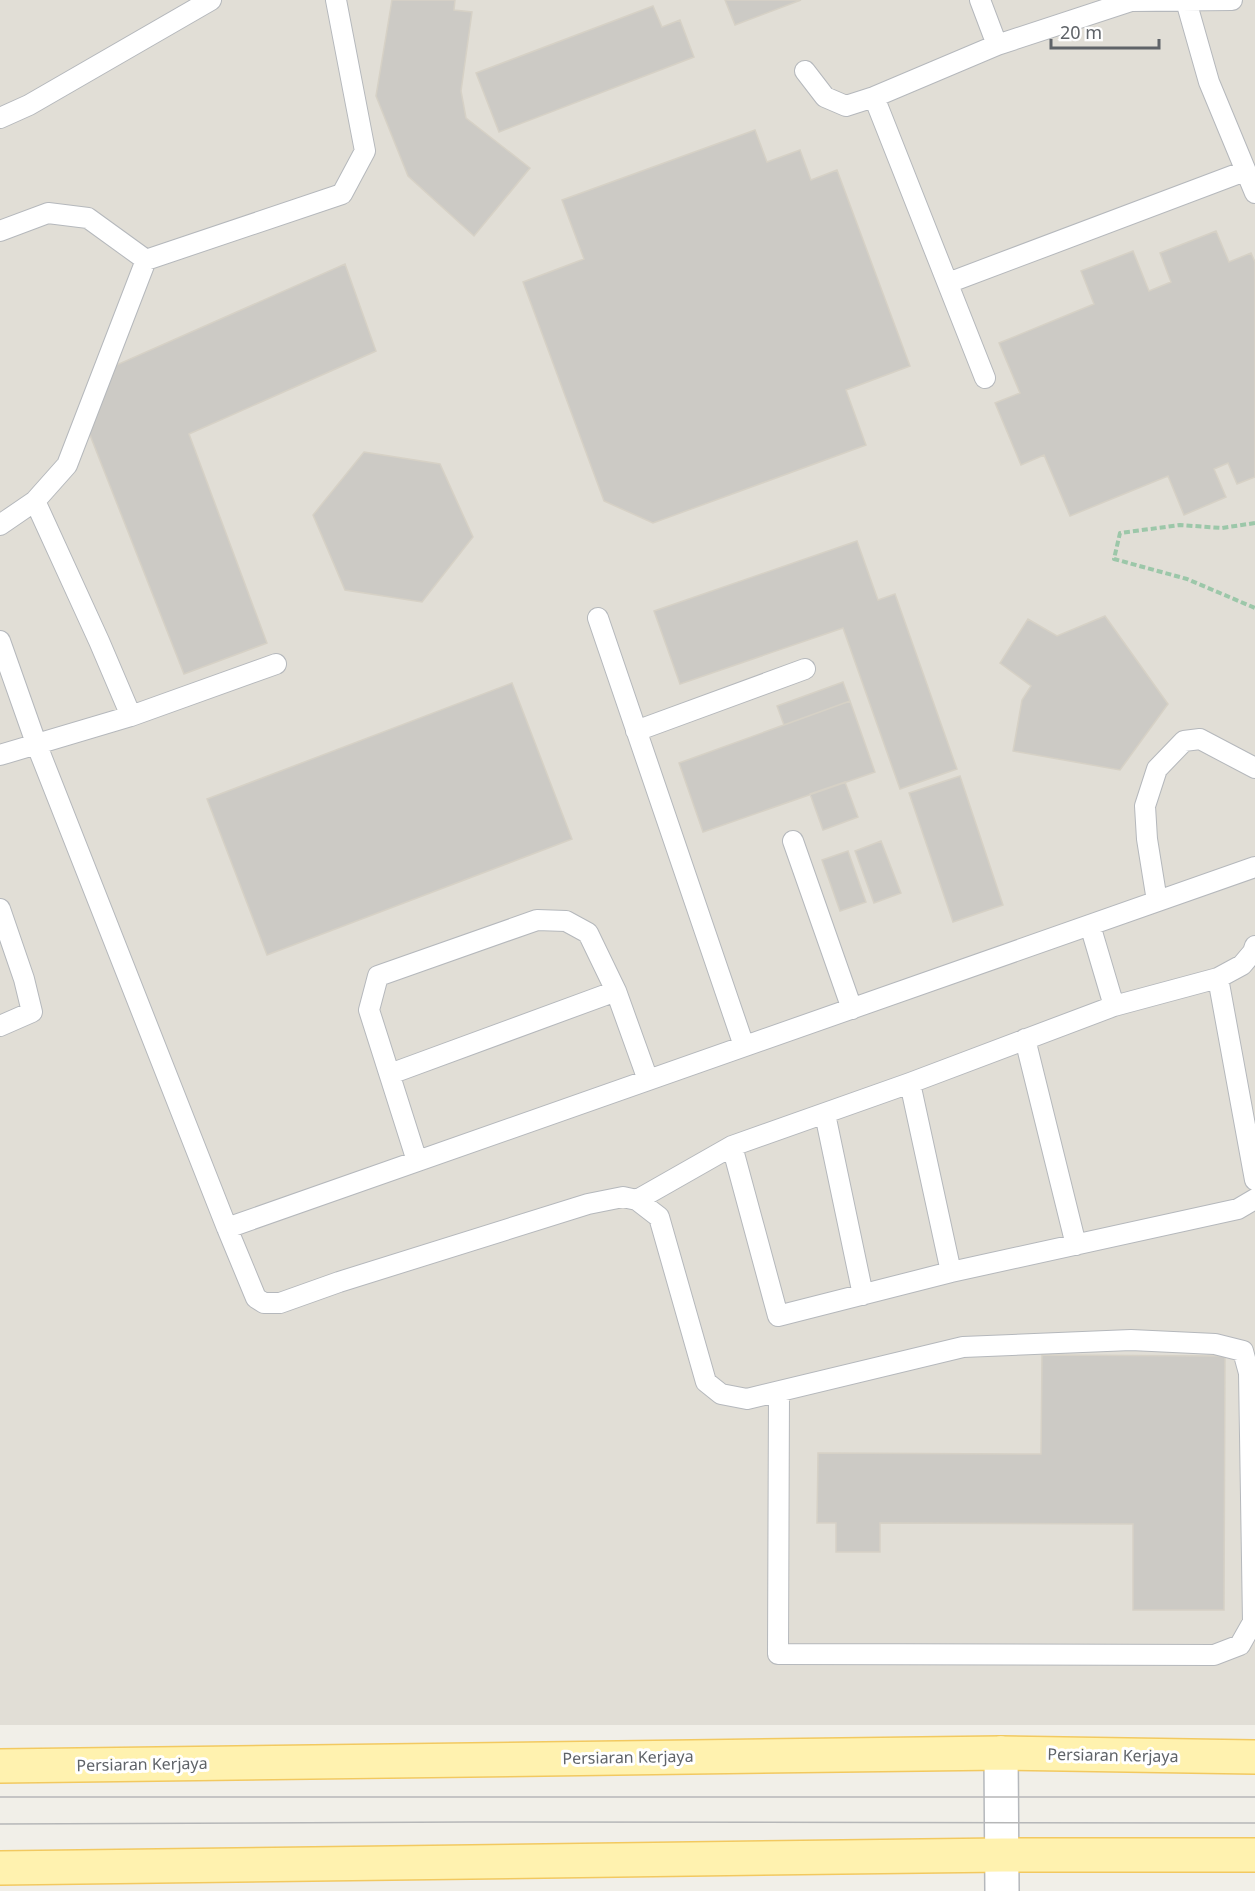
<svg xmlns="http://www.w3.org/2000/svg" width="1255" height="1891" font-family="'Noto Sans',sans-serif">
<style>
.education{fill:#e1ded6}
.building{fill:#cccac5;stroke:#d6d1c6;stroke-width:1.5}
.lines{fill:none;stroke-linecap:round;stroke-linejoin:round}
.lane-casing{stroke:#b5b8bc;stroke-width:22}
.street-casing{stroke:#b5b8bc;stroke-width:36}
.primary-casing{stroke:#f2c960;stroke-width:36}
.path{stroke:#9cc7a9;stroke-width:4;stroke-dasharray:6 3;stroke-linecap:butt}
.lane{stroke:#fff;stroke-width:20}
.street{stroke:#fff;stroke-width:33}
.primary{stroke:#fff2af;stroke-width:33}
.tram{stroke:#b6b7b8;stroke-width:1.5}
.labels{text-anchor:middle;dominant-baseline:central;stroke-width:6;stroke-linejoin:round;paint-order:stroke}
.street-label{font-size:16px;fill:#5f6368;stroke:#fff}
</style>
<rect width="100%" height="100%" fill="#f1efe8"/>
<path class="education" d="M0 0H1255V1725H0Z"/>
<path class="building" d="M392 0H455L454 10 472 12 461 91 466 118 530 168 474 236 408 176 376 96Z
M725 0H801L735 25Z
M653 6 662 27 680 20 694 57 499 132 476 73Z
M755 130 767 162 800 150 811 180 837 170 910 366 846 390 866 445 653 523 604 501 523 282 584 259 562 200Z
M1216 231 1229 262 1251 253 1255 262V477L1237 484 1228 463 1214 469 1226 497 1184 515 1168 476 1070 516 1044 455 1021 465 995 403 1020 393 999 343 1094 304 1081 271 1133 251 1149 291 1171 282 1160 253Z
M345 264 376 351 189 434 267 643 184 674 88 430 112 367Z
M364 452 440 464 473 537 422 602 345 590 313 515Z
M857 541 878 600 895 594 957 769 900 789 843 628 680 684 654 611Z
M1105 616 1168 704 1120 770 1013 751 1022 700 1031 686 1000 663 1028 619 1057 636Z
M843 682 850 701 784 725 777 706Z
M512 683 572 839 267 955 207 799Z
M850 701 875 772 703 832 679 763Z
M960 776 1003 905 953 922 909 793Z
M845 782 858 817 823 830 810 794Z
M881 841 901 893 874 903 855 851Z
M848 851 866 902 840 911 822 860Z
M1042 1355 1225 1356 1224 1610H1133V1524L880 1523V1552H836V1523H817L818 1453 1041 1454Z"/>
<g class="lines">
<defs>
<path id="lane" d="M980 0 997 45
M1186 1 1209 82 1255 193
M805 71 825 97 846 106 874 97 997 45 1131 1 1232 0
M874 97 985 378
M0 118 29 105 211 0
M0 231 48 213 88 218 146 260 67 465 35 501 0 525
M146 260 342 194 365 151 336 0
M948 283 1245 171
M35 501 99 641 131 716
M598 618 744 1046
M0 641 36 743 227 1228 1255 867
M636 731 805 669
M0 755 131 716 276 664
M793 841 852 1009
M1157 901 1147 839 1145 806 1157 769 1184 741 1200 739 1255 768
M0 909 24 979 32 1012 0 1026
M1090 925 1114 1006
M1218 978 1255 1180
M1025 1039 1076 1245
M390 1074 616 991
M825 1114 863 1295
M732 1146 778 1316 951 1272 910 1083
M417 1161 369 1010 378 976 537 920 566 921 588 933 616 991 648 1080
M637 1200 732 1146 910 1083 1114 1006 1218 978 1242 965 1253 952 1255 946
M227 1228 256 1298 264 1303H280L339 1282 588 1204 623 1197 637 1200 659 1217 706 1382 721 1394 747 1399 963 1347 1131 1340 1215 1344 1243 1351 1249 1373 1253 1622 1240 1645 1214 1655 778 1654 779 1392
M951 1272 1238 1209 1255 1199"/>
<path id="street" d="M1001 1753 1002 1891"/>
<path id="primary" d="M0 1766 1001 1753 1255 1757
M0 1868 1002 1855H1255"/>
</defs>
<use href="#lane" class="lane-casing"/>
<use href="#street" class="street-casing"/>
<use href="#primary" class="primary-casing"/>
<path class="path" d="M1255 523 1222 528 1180 525 1120 533 1114 559 1187 579 1255 608"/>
<use href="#lane" class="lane"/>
<use href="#street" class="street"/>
<use href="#primary" class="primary"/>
<path class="tram" d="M0 1797H1255
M0 1824 470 1822 1255 1823"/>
</g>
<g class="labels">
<g class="street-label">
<text transform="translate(1113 1755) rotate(1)">Persiaran Kerjaya</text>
<text transform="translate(628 1757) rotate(-1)">Persiaran Kerjaya</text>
<text transform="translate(142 1764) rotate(-1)">Persiaran Kerjaya</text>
</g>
</g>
<path d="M1051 39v9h108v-9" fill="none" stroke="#5f6368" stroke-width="3"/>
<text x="1060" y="39" font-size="18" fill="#5f6368" stroke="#ffffff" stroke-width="4.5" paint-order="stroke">20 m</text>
</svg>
